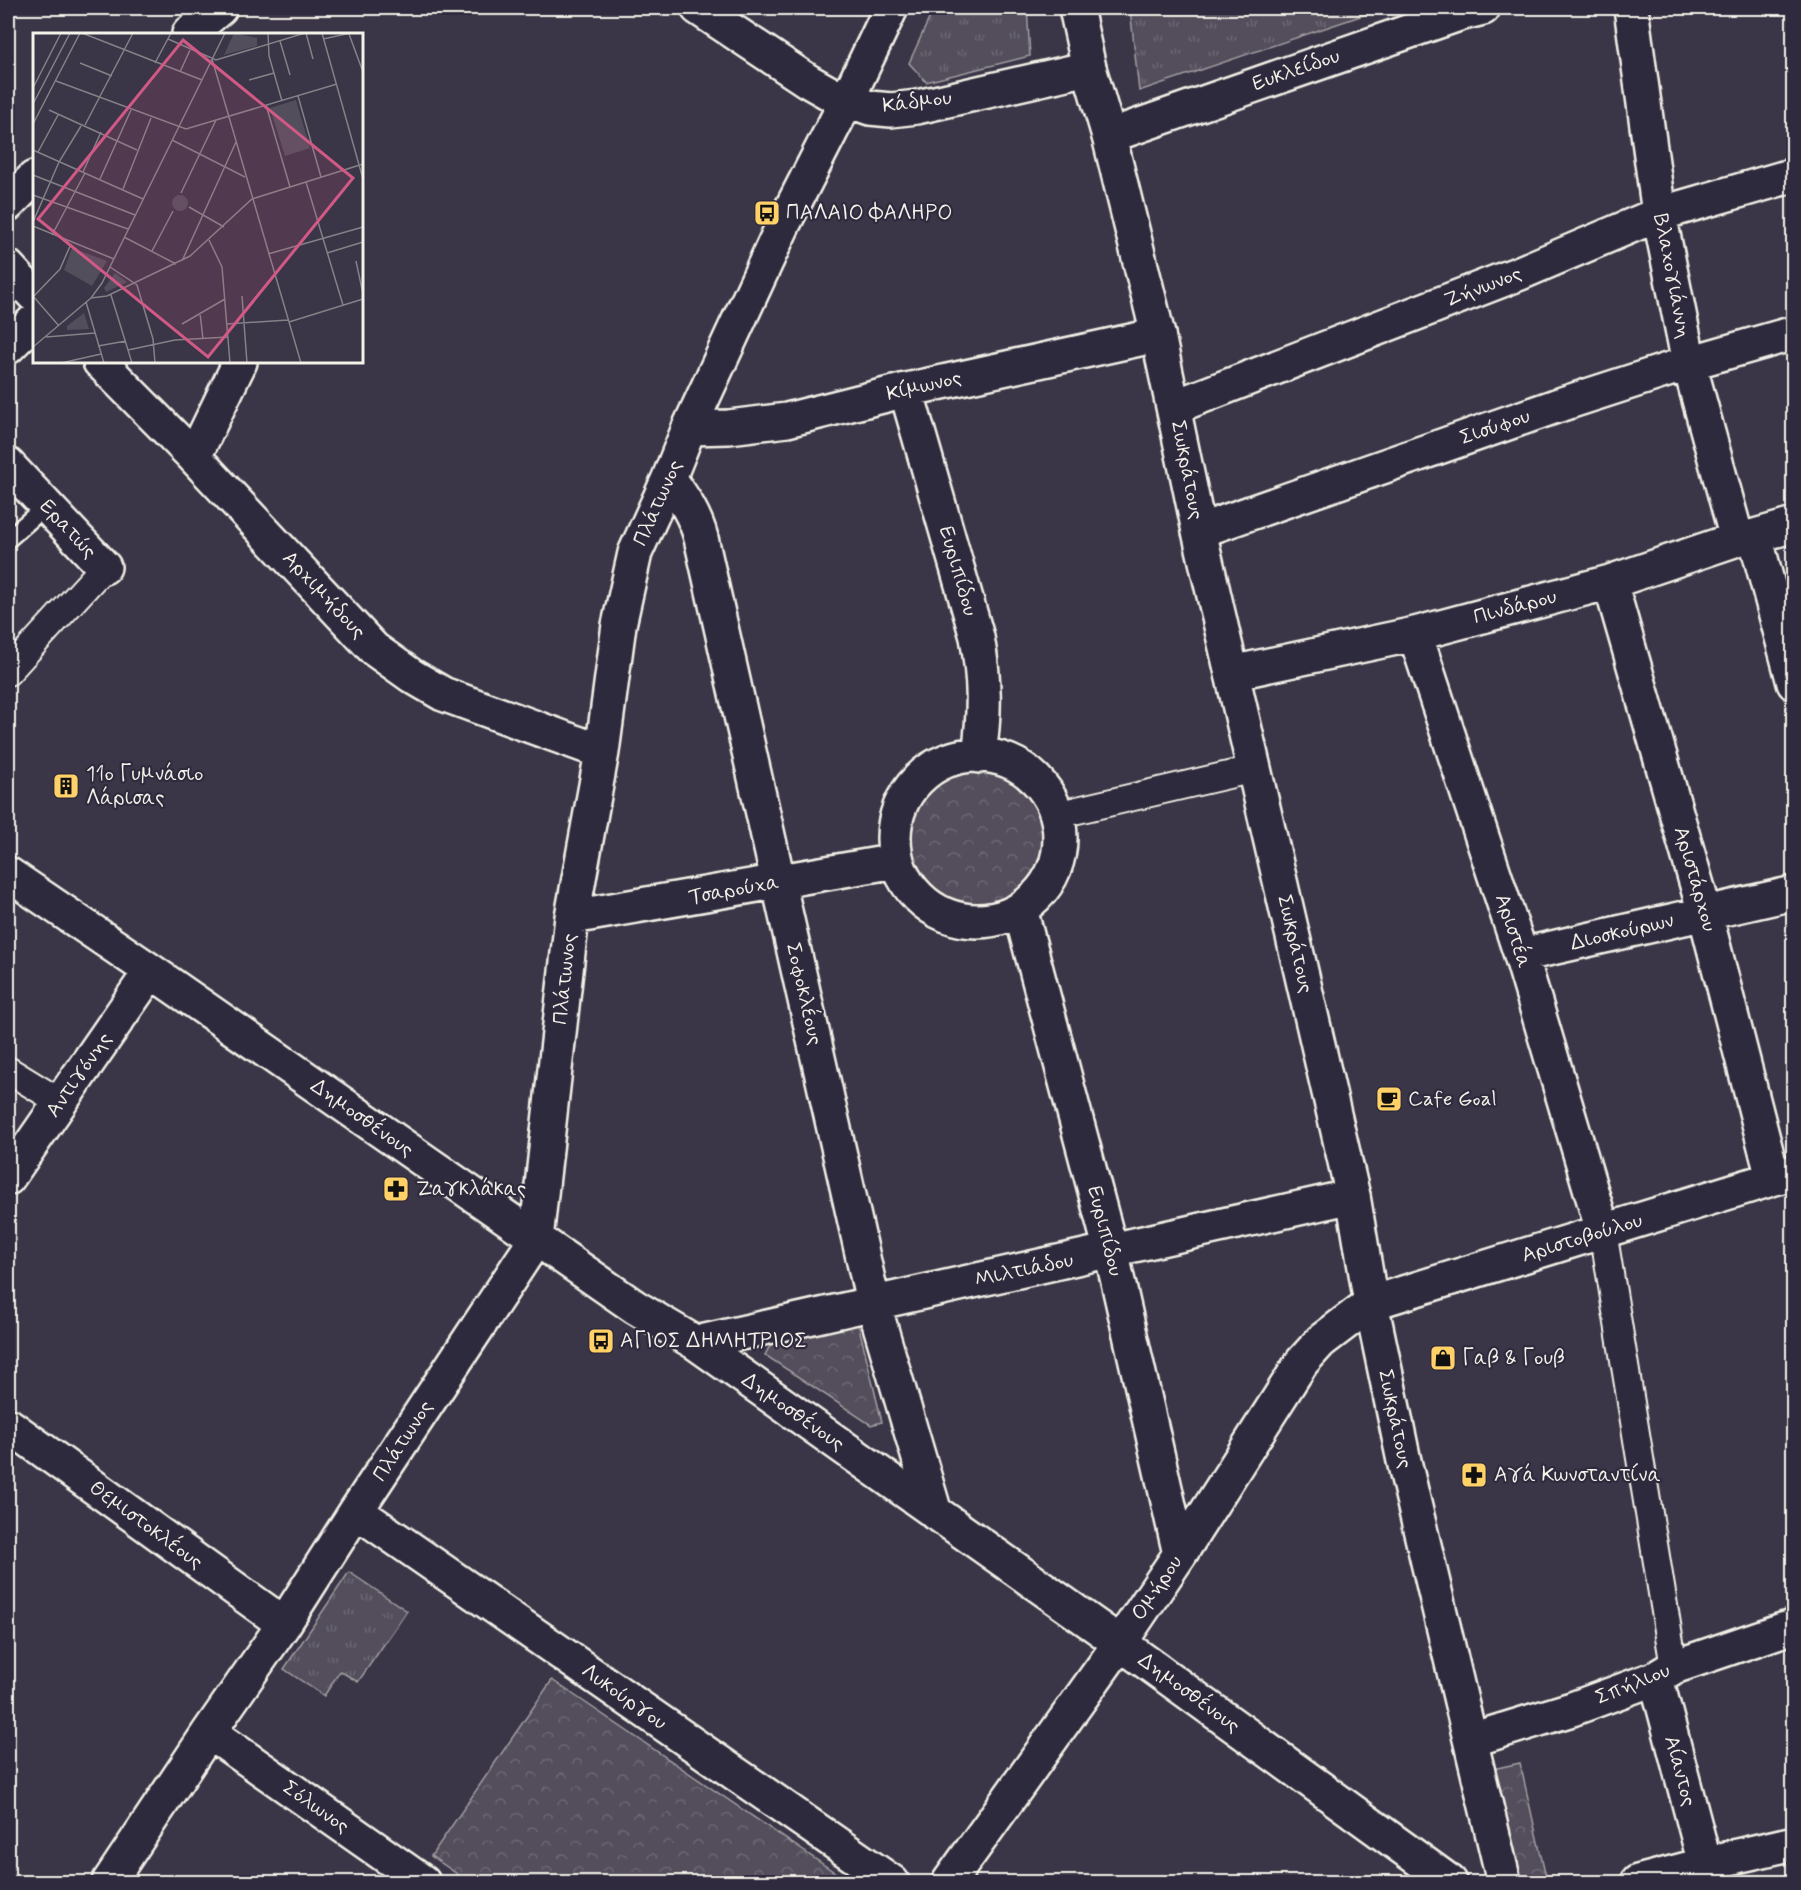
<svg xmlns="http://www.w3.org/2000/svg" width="1801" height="1890" font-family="Mynerve,sans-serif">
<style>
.grass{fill:url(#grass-tufts);stroke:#a4a0a2;stroke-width:1.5}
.park{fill:url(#park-crowns);stroke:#a4a0a2;stroke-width:1.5}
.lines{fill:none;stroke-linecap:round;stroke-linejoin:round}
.service-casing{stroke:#f4f1e8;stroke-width:21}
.pedestrian-casing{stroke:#f4f1e8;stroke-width:30}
.minor-casing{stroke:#f4f1e8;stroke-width:38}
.tertiary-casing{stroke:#f4f1e8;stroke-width:38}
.secondary-casing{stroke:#f4f1e8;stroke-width:38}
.service{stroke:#2f2a3d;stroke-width:16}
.pedestrian{stroke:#2f2a3d;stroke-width:26}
.minor{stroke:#2f2a3d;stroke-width:33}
.tertiary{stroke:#2f2a3d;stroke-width:33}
.secondary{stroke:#2f2a3d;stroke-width:33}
.labels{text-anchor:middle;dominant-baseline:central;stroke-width:4.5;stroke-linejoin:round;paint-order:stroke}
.street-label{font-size:21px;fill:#f4f1e8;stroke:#2f2a3d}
.poi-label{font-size:21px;fill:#f4f1e8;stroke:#2f2a3d;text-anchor:start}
.inset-road{fill:none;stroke:#858187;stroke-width:1.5}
.view{fill:#d15985;fill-opacity:0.15;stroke:#d15985;stroke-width:3}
.inset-edge{fill:none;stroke:#f4f1e8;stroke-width:3}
</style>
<defs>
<pattern id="grass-tufts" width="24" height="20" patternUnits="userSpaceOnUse" patternTransform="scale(1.5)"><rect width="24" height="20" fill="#534e5c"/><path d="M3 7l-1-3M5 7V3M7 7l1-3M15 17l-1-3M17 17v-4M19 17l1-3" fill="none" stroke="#6c6873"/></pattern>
<pattern id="park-crowns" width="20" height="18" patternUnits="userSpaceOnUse" patternTransform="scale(1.5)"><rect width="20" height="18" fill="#534e5c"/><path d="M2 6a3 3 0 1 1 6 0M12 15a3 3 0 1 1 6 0" fill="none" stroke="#6c6873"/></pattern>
</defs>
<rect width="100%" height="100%" fill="#3b3647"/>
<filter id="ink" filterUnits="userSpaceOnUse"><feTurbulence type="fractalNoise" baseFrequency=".0167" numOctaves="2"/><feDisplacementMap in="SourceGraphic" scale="12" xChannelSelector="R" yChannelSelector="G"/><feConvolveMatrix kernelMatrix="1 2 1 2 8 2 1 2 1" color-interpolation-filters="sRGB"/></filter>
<g filter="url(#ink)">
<path class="grass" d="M934 8H1027L1030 56 926 82 909 63Z
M1130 8H1384L1139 91Z
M349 1572 407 1611 358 1682 340 1671 324 1696 284 1669Z"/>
<path class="park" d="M906 839a70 70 0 1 1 140 0a70 70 0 1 1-140 0Z
M858 1323 882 1422 871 1425 765 1355 771 1344Z
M552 1680 849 1882H469L431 1856Z
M1520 1763 1547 1882H1514L1488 1770Z"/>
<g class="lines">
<defs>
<path id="service" d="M8 539 46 506"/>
<path id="pedestrian" d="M8 672 104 567
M1056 815 1254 769
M8 1070 60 1102
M1603 1231 1674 1667"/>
<path id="minor" d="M698 8 808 81 831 94 870 108 891 110 917 107 1089 68
M1631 8 1659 214 1689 363 1737 539
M189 34 220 8
M8 204 34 178
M8 267 34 295
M8 347 34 321
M100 362 194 457 374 649 412 676 443 694 602 752
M906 390 977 637C985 682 985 710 979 756
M1174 407 1520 273 1659 214 1794 175
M689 428 729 427 787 420 906 390 1158 335
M194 457 240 362
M8 465 104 567
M669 478C683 498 695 515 701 538L873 1302 935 1513
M1199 531 1556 406 1689 363 1794 333
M1755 536 1794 683
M1610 582 1705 913 1773 1178
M1415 634 1521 955 1603 1231
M1232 673 1415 634 1610 582 1737 539 1755 536 1794 525
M894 838a83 83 0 1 1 166 0a83 83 0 1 1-166 0Z
M8 874 151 971 635 1307 696 1343 1120 1643 1450 1882
M1020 909 1111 1251 1180 1554
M572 917 896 861
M1521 955 1794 893
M8 1178 151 971
M696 1343 1353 1196
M8 1425 284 1624
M356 1511 892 1882
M1656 1678 1705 1864
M209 1732 423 1882
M1471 1740 1572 1709 1656 1678 1674 1667 1794 1626
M109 1882 209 1732 284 1624 356 1511 536 1239 572 917 602 752 619 625 635 553 669 478 689 428 784 223 847 100 891 8
M949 1882 1120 1643 1180 1554 1302 1362 1321 1341 1371 1303 1794 1172
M1638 1882 1737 1856 1794 1843"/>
<path id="tertiary" d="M1109 136 1459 14 1483 8"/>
<path id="secondary" d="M1076 8 1089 68 1109 136 1158 335 1199 531 1353 1196 1371 1303 1404 1461 1504 1882"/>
</defs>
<use href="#service" class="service-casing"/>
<use href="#pedestrian" class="pedestrian-casing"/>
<use href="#minor" class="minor-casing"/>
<use href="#tertiary" class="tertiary-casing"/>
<use href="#secondary" class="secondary-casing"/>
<use href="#service" class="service"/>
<use href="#pedestrian" class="pedestrian"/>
<use href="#minor" class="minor"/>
<use href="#tertiary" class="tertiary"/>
<use href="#secondary" class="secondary"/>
</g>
</g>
<defs>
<symbol id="bus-square" viewBox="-11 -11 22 22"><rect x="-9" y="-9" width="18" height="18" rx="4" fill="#ffd166" stroke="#2f2a3d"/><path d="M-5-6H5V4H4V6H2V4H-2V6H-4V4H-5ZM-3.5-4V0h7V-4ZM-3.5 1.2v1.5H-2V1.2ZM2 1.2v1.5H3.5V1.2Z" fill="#111"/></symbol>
<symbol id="building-square" viewBox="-11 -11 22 22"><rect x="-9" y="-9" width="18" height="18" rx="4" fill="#ffd166" stroke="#2f2a3d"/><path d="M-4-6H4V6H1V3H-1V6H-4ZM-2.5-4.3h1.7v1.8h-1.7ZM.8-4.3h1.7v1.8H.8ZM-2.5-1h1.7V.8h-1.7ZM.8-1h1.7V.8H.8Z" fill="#111"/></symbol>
<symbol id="cafe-square" viewBox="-11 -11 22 22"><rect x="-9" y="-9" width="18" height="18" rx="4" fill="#ffd166" stroke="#2f2a3d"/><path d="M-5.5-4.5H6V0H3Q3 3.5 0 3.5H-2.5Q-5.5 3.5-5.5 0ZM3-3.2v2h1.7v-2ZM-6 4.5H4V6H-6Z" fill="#111"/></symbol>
<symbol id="pharmacy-square" viewBox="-11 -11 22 22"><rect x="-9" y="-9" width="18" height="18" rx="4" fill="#ffd166" stroke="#2f2a3d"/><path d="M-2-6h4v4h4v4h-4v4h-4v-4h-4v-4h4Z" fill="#111"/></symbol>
<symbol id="shop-square" viewBox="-11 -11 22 22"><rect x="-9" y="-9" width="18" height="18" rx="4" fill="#ffd166" stroke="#2f2a3d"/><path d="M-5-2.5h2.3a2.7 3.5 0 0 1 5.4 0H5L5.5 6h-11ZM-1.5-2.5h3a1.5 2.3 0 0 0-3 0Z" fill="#111"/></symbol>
</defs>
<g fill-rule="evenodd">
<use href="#bus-square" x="752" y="198" width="30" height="30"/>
<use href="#building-square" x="51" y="771" width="30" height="30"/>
<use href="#cafe-square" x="1374" y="1084" width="30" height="30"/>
<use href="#pharmacy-square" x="381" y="1174" width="30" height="30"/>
<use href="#bus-square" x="586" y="1326" width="30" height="30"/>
<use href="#shop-square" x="1428" y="1343" width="30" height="30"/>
<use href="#pharmacy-square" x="1459" y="1460" width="30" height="30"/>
</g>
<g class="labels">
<g class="street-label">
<text transform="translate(1296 70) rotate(-19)">Ευκλείδου</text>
<text transform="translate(917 102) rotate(-7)">Κάδμου</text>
<text transform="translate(1672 276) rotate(79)">Βλαχογιάννη</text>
<text transform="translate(1483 287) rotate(-21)">Ζήνωνος</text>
<text transform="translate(924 386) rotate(-13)">Κίμωνος</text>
<text transform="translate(1495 427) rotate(-19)">Σισύφου</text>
<text transform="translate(1187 470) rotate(79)">Σωκράτους</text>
<text transform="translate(658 503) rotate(-66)">Πλάτωνος</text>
<text transform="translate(68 529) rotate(47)">Ερατώς</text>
<text transform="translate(958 571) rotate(74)">Ευριπίδου</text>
<text transform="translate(324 595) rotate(47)">Αρχιμήδους</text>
<text transform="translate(1515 607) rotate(-15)">Πινδάρου</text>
<text transform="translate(1695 879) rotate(74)">Αριστάρχου</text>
<text transform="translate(734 890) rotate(-10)">Τσαρούχα</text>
<text transform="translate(1513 931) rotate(72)">Αριστέα</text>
<text transform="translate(1622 932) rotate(-13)">Διοσκούρων</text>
<text transform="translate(1295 944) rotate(77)">Σωκράτους</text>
<text transform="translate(565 979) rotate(-84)">Πλάτωνος</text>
<text transform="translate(804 994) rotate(77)">Σοφοκλέους</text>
<text transform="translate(79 1075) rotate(-55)">Αντιγόνης</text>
<text transform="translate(362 1118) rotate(35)">Δημοσθένους</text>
<text transform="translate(1105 1231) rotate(76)">Ευριπίδου</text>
<text transform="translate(1582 1238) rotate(-17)">Αριστοβούλου</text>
<text transform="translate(1024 1270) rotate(-12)">Μιλτιάδου</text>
<text transform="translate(793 1412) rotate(35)">Δημοσθένους</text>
<text transform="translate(1395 1419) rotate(78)">Σωκράτους</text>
<text transform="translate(403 1441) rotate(-57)">Πλάτωνος</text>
<text transform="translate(146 1525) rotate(36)">Θεμιστοκλέους</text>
<text transform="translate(1157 1588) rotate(-56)">Ομήρου</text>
<text transform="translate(1633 1684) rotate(-22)">Σπήλιου</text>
<text transform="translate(1189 1693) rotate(36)">Δημοσθένους</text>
<text transform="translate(624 1697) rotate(35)">Λυκούργου</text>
<text transform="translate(1680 1771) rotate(75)">Αίαντoς</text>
<text transform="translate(316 1807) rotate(35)">Σόλωνος</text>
</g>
<g class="poi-label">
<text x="786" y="213">ΠΑΛΑΙΟ ΦΑΛΗΡΟ</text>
<text x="86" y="774">11ο Γυμνάσιο<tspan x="86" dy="24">Λάρισας</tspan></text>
<text x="1408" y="1099">Cafe Goal</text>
<text x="416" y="1189">Ζαγκλάκας</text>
<text x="620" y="1341">ΑΓΙΟΣ ΔΗΜΗΤΡΙΟΣ</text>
<text x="1462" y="1358">Γαβ &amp; Γουβ</text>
<text x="1494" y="1475">Αγά Κωνσταντίνα</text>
</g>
</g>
<g transform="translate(33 33)">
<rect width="330" height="330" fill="#3b3647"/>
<path d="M201 0 224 5V13L191 22ZM39 215 74 228 59 253 31 237ZM82 240 94 249 73 259 71 255ZM51 280 56 296 34 297V293Z" fill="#534e5c"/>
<path d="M263 67 277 115 252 123 237 75ZM139 170a8 8 0 1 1 16 0a8 8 0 1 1-16 0Z" fill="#534e5c"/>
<path class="inset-road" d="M49 0 169 47M235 0 236 23 249 68M273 0 280 26M289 0 330 146M316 1 330 39M135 6 183 27 272 0M290 6 318 0M247 8 257 42M179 26 268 330M47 30 79 43M122 30 138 0M147 39 157 17M216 47 241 40M23 48 153 96 304 51M0 55 28 0M265 63 288 144M0 71 37 0M233 72 257 154M16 77 104 117M0 91 47 0M52 92 100 0M139 107 212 144M0 117 110 166M5 119 25 82M50 139 68 99M0 142 102 182M67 146 98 77M273 149 310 272M90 156 118 85M148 160 183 87M0 162 95 196M156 174 191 194M0 189 26 129 48 93M0 193 81 226M19 202 52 140M91 204 143 231M176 207 189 234 197 330M119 218 140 178M294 220 330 209M235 221 330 194M149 228 203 109M323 228 330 261M77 234 104 252 120 306 122 330M78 262 99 330M0 263 26 293M209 263 214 330M0 264 27 236 38 211M58 265 74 263 157 223 219 166 330 131M53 269 71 330M167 280 170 306M256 289 330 266M149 291 192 266M194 291 255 287M13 304 62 300M65 313 93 308M0 314 58 265 69 250 192 0M95 317 142 307 195 304M28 330 68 321"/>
<path class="view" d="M150 7 320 145 175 324 5 186Z"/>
<rect width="330" height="330" class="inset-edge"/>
</g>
<rect width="1801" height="1890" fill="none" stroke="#2f2a3d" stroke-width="30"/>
<rect x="15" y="15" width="1771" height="1860" fill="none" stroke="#f4f1e8" stroke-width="2" filter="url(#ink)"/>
</svg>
